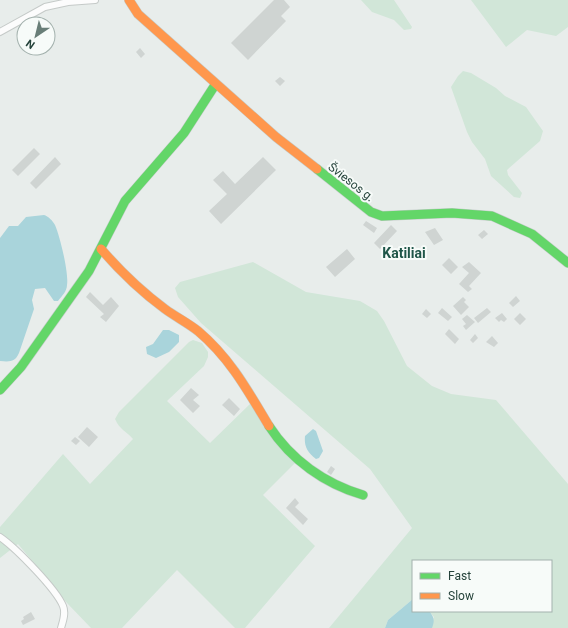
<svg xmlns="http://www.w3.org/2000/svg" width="568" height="628" font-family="Roboto,sans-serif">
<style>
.green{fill:#d1e6d8}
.water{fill:#a9d4db}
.building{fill:#cfd4d2}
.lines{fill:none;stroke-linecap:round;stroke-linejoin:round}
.street-casing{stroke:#c5cac8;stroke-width:8}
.fast-casing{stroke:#c3cbc8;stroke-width:10}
.slow-casing{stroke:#c3cbc8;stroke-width:10}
.street{stroke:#fcfcfc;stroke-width:6}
.fast{stroke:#63d668;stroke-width:9}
.slow{stroke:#ff974d;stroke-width:9}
.labels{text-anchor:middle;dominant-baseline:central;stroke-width:4;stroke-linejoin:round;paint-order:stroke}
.street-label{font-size:12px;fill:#24423a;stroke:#f7fbf9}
.quarter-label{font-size:14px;font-weight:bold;fill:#1f5548;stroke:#f7fbf9}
</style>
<rect width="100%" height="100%" fill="#e8edeb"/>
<path class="green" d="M361 0H394L412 27 411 29 404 30 394 20 372 12Z
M471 0H568V27L556 36 527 30 506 47Z
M463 71 471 73 496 88 505 96 526 107 543 131 540 141 507 170 508 175 522 193 520 198 514 197 491 176 485 159 472 142 467 132 451 87 458 76Z
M253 262 306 292 360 301 377 311 384 321 407 366 432 386 451 394 496 400 568 484V628H430L434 617 429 611H551V561H413V599L388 620 385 628H329L412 528 370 469 201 323 178 297 175 288 180 282Z
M193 340 202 343 208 352V357L204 366 167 401 210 443 251 403 297 461 263 495 315 546 245 628H235L177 570 122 628H91L67 603 18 544 0 558V527L63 454 90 484 133 439C126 431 120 430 115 419L119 412 189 342Z"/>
<path class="water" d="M44 215C48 216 53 221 55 225 60 236 69 274 67 285 67 291 62 296 58 301H54L45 288 35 289 32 300 34 309 19 353C15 362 10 362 0 361V238L9 226H18L26 217Z
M163 330H169L179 335V342L169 352 156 358 147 354 146 347 153 344Z
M313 429 316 431 323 451 319 458 316 459C307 452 304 446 305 436Z
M413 599V611H429C434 617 435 620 432 628H385L388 620Z"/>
<path class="building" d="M274 0H284L290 7 281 16 286 21 248 60 231 43Z
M140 48 145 54 141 58 136 52Z
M280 77 285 81 280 86 275 81Z
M34 148 40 154 18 176 12 170Z
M55 157 61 164 36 189 30 183Z
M263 157 276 170 221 224 209 211 227 194 213 180 223 171 235 184Z
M366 221 377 228 374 233 363 225Z
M391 225 397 231 380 249 374 243Z
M435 228 443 240 434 245 425 232Z
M484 230 488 234 482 239 478 235Z
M347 249 355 259 335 277 326 267Z
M449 258 458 267 451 274 442 265Z
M469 262 481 273 469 286 472 289 468 292 459 284 469 273 462 267Z
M90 292 103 305 111 297 119 306 106 322 100 317 104 314 86 297Z
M516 296 520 301 513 307 509 303Z
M463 297 466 300 464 302 469 307 461 315 453 306Z
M442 308 452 317 448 321 438 313Z
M487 308 491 312 478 323 474 318Z
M426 309 431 314 427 318 422 314Z
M502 313 507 319 504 322 501 320 499 322 495 318Z
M520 313 526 319 520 325 514 319Z
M467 315 475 322 466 330 463 326 466 324 462 319Z
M449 329 459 339 455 344 445 334Z
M475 334 478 338 473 343 470 340Z
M492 336 498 343 494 347 486 342Z
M191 388 199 395 193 400 200 406 193 413 180 400Z
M229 398 240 409 234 416 222 405Z
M87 427 98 437 89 447 78 437Z
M75 437 80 441 76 445 71 441Z
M331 466 335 469 331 475 327 472Z
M295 498 299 503 295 507 308 519 303 525 286 508Z
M31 612 35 619 23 625 21 621 24 619 23 617Z"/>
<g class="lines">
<defs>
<path id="street" d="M0 32 45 7 68 2 95 0
M0 537C16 548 56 589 63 606 66 613 63 621 61 628"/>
<path id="fast" d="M317 169 371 212 382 216 452 213 492 216 532 234 568 263
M0 390 21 367 89 271 125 201 184 133 215 85
M269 426C291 460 325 484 363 495"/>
<path id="slow" d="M129 0 138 14 276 137 317 169
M101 249C120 271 142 292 165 309 176 317 188 323 198 331 230 358 248 391 269 426"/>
</defs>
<use href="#street" class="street-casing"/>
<use href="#fast" class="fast-casing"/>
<use href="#slow" class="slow-casing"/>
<use href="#street" class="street"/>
<use href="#fast" class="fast"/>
<use href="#slow" class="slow"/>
</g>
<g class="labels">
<g class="street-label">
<text transform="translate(351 182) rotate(38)">Šviesos g.</text>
</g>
<g class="quarter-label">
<text x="404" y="253">Katiliai</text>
</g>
</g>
<rect x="412" y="560" width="140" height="52" fill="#f7fbf9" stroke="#a3b1ad"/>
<rect x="420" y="573" width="20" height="6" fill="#63d668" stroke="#a3b1ad"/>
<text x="448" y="580" font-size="12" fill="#24423a">Fast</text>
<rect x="420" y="593" width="20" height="6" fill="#ff974d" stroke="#a3b1ad"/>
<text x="448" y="600" font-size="12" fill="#24423a">Slow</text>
<g transform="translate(36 36) rotate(215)"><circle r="19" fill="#f7fbf9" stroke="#a3b1ad"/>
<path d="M0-3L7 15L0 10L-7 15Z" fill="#697e78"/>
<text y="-6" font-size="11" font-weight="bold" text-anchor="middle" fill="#24423a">N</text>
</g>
</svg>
